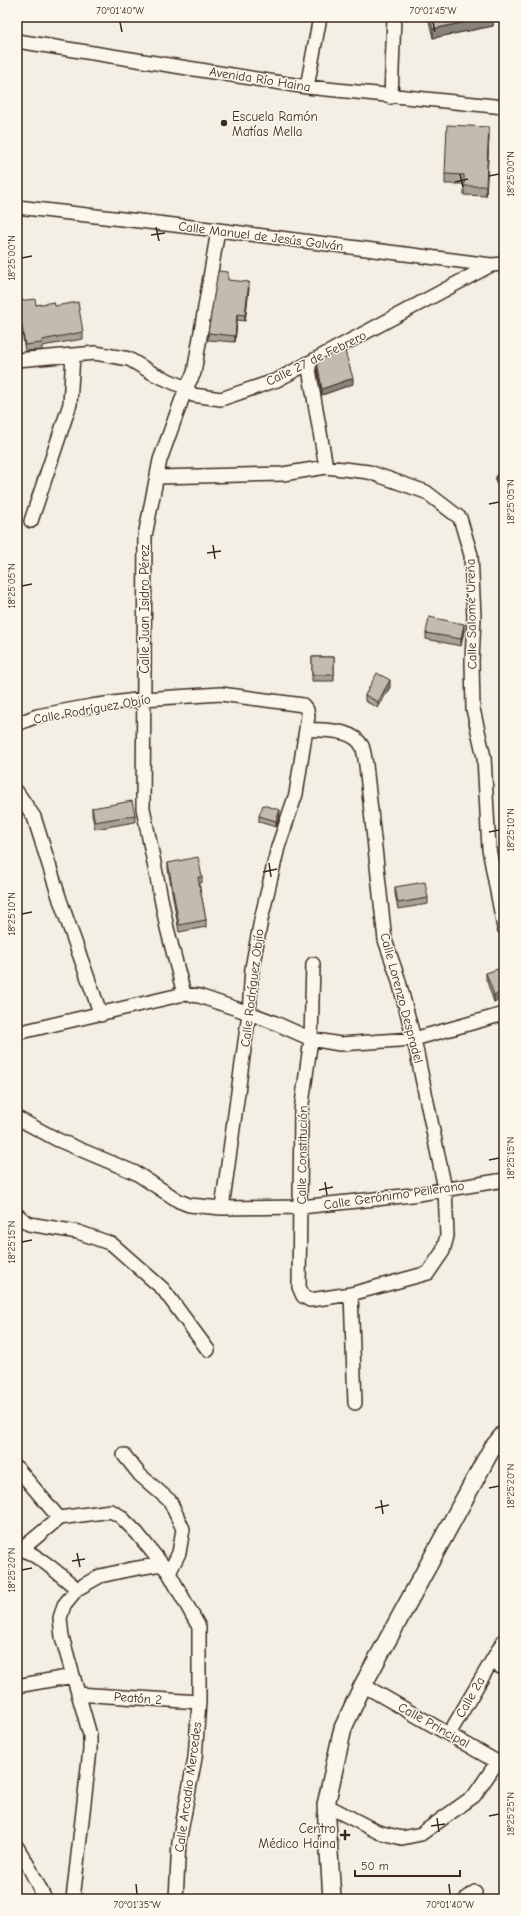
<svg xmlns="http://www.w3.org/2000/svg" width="521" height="1916" font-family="'Comic Neue',sans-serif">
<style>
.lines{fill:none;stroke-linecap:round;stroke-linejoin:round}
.minor-casing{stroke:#3b2a1e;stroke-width:16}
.major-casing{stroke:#3b2a1e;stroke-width:20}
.minor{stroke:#fbf7ec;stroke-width:13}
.major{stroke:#fbf7ec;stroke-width:17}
.wall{fill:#a8a197;stroke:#3b2a1e}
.shaded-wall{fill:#88837b;stroke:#3b2a1e}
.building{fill:#c3bbb0;stroke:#3b2a1e}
.ticks{fill:none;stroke:#3b2a1e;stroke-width:1.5}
.poi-dot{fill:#3b2a1e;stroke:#fbf7ec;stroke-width:1.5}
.labels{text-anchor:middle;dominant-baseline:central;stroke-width:3;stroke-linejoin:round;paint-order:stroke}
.street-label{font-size:13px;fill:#3b2a1e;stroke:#fbf7ec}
.poi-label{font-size:13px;fill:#3b2a1e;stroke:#fbf7ec;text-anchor:start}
.neatline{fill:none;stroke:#3b2a1e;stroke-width:1.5}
.ticks-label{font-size:10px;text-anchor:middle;fill:#3b2a1e}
</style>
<rect width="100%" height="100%" fill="#f3efe4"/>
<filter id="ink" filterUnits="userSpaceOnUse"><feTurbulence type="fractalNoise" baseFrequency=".025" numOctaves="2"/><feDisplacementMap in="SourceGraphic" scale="8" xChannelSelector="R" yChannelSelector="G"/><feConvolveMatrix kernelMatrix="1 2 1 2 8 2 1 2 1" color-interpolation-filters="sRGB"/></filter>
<g filter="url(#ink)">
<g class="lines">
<defs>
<path id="minor" d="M17 41 307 87 504 107
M307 87 320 17
M391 97 394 17
M17 207 218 230 491 265 504 264
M17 360 95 353 129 359 154 374 186 388 193 395 221 399 277 380 491 265
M308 363 326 467
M157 477 283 474 326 467 369 472 426 492 460 518 471 555 474 617 472 661 473 709 484 757 489 849 504 928
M503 480H504
M31 521 70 404 73 355
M17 724 37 716 91 706 143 699 221 694 303 705 307 710 308 716 296 794 278 847 261 920 252 968 249 1013 222 1208
M306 729C324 731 352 728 362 746 364 751 365 759 366 765L385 940 398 978 414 1039 445 1189 447 1236 443 1251 428 1273 351 1294 310 1300 303 1296 299 1287 301 1111 311 1039 313 964
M17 792 34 817 60 900 101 1015
M184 994 167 928 143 808 145 536 160 460 186 388 194 373 218 230
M17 1033 184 994 199 996 249 1013 273 1022 311 1039 340 1044 414 1039 504 1014
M17 1118 58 1140 136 1173 179 1201 189 1205 222 1208 301 1207 412 1195 504 1180
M17 1215 29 1224 78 1232 112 1244 163 1289 208 1350
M351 1294 355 1403
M124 1455 140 1475 170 1501 183 1529 179 1553 169 1573
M17 1468 59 1518
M17 1547C40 1556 58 1573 77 1589
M22 1549 59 1518 111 1511 120 1516 137 1533 169 1573 199 1627V1702L195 1758 179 1842 176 1899
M492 1662 504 1669
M363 1685 504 1766
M17 1686 73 1676
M78 1694 199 1702
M449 1734 504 1640
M326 1805 378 1832 402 1838 421 1834 474 1796 498 1761
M17 1847 29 1867 45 1899
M73 1899 90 1750V1735L62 1637 60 1618 64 1605 77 1589 100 1576 127 1570 161 1564
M466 1899 475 1892"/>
<path id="major" d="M332 1899 326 1805 343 1728 363 1685 491 1450 504 1434"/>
</defs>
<use href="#minor" class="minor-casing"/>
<use href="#major" class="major-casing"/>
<use href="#minor" class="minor"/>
<use href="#major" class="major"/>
</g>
<path class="wall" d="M261 17H273L272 18Z
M428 17H493V26L433 38Z
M489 136 486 196 464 195V184H445V174Z
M228 280 249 288 245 321 237 320 235 342 208 340V333Z
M18 301 36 305 55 306 83 332V339L42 346V350L25 351 18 308Z
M317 361 353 384 322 395 317 368Z
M464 630 461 646 426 639V633Z
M312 657H334V681H312Z
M390 687 378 708 365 701V695Z
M92 808 135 815V822L95 829 92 815Z
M259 816H280L276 827 259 822Z
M168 863 202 877V883H199L206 920V927L179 932 168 869Z
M395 887 428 898V904L398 909 395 894Z
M486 973 504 979V998L494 1002 486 979Z"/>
<path class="shaded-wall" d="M489 17H493V26L433 38V29Z
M489 127V136L486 196V186Z
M249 282V288L245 321V315Z
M237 314V320L235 342V336Z
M353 378V384L322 395V389Z
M464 624V630L461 646V639Z
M390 680V687L378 708V702Z
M280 810V816L276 827V821Z
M504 992V998L494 1002V995Z"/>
<path class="building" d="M430 17H489L433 29Z
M447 125 489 127 486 186H464V175L445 174Z
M218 271 228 272V280L249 282 245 315 237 314 235 336 208 333Z
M35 299 36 305 54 302 55 306 78 302 83 332 42 340V343L25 345 18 301Z
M344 348 353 378 322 389 317 361Z
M429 617 464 624 461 639 426 633Z
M312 657H334V675H312Z
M377 673 390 680 378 702 365 695Z
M132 801 135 815 95 822 92 808Z
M263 805 280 810 276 821 259 816Z
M198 857 202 877H198L206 920 179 925 168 863Z
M425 882 428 898 398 903 395 887Z
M501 968 504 979V992L494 995 486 973Z"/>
</g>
<path class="ticks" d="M120 22 122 32M433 22 435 32M460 174 463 187M489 176 499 174M455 182 468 179M156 227 159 241M151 235 165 233M22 258 32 256M489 504 499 502M213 545 215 559M207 553 221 551M22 586 32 584M489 832 499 830M269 863 271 877M263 872 277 869M22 914 32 912M489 1160 499 1158M325 1182 327 1195M319 1190 333 1187M22 1242 32 1240M489 1488 499 1486M381 1500 383 1514M375 1508 389 1505M77 1553 80 1567M72 1561 85 1559M22 1570 32 1568M489 1816 499 1814M437 1818 439 1832M431 1826 445 1824M136 1884 137 1894M449 1884 450 1894"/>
<g class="poi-dot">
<circle cx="224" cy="123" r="4"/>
<path d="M343 1829h4v4h4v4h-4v4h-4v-4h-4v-4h4z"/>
</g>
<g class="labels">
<g class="street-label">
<text transform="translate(260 79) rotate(9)">Avenida Río Haina</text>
<text transform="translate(261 236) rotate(7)">Calle Manuel de Jesús Galván</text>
<text transform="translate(316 358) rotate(-26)">Calle 27 de Febrero</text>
<text transform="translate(144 609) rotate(-90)">Calle Juan Isidro Pérez</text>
<text transform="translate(471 614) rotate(-91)">Calle Salomé Ureña</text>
<text transform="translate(92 709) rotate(-10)">Calle Rodríguez Objío</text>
<text transform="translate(252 988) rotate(-83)">Calle Rodríguez Objío</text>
<text transform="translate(402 998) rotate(75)">Calle Lorenzo Despradel</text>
<text transform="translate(302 1155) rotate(-89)">Calle Constitución</text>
<text transform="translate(394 1195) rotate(-8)">Calle Gerónimo Pellerano</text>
<text transform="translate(470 1697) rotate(-60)">Calle 2a</text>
<text transform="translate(138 1698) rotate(4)">Peatón 2</text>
<text transform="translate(434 1725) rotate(29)">Calle Principal</text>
<text transform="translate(188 1787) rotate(-82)">Calle Arcadio Mercedes</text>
</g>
<g class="poi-label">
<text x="232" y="116">Escuela Ramón<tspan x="232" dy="15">Matías Mella</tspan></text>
<text x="336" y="1828" text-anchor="end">Centro<tspan x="336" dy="15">Médico Haina</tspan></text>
</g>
</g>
<rect width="521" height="1916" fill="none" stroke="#fbf7ec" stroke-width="44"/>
<path d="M355 1870v6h105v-6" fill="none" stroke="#3b2a1e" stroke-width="2"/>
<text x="361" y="1870" font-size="12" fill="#3b2a1e" stroke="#fbf7ec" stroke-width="3" paint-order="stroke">50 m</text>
<rect x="22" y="22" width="477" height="1872" class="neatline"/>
<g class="ticks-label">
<text x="120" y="14">70°01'40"W</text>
<text x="433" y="14">70°01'45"W</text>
<text transform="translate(510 174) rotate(-90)" y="4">18°25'00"N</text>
<text transform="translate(11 258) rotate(-90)" y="4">18°25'00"N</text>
<text transform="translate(510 502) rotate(-90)" y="4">18°25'05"N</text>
<text transform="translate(11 586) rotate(-90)" y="4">18°25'05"N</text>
<text transform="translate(510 830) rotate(-90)" y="4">18°25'10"N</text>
<text transform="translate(11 914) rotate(-90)" y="4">18°25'10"N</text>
<text transform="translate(510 1158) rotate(-90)" y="4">18°25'15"N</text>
<text transform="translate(11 1242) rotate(-90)" y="4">18°25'15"N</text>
<text transform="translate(510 1486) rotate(-90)" y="4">18°25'20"N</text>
<text transform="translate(11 1570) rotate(-90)" y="4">18°25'20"N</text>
<text transform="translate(510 1814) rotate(-90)" y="4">18°25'25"N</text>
<text x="137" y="1908">70°01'35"W</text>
<text x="450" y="1908">70°01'40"W</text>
</g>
</svg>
